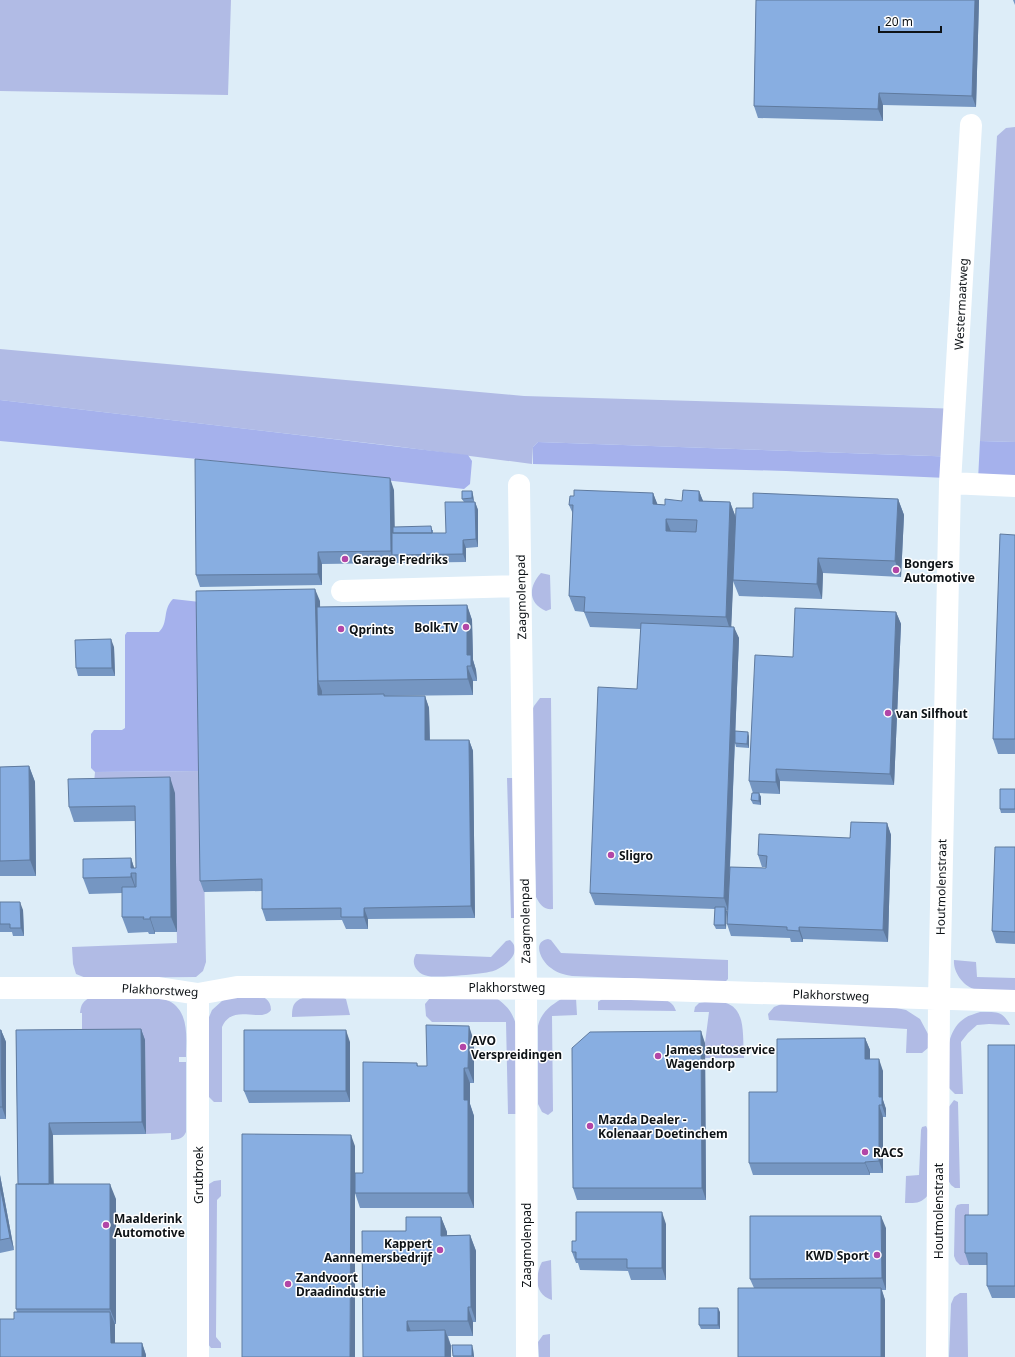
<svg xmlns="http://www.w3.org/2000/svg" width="1015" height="1357" font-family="'Noto Sans',sans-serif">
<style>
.green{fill:#b1bbe5}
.forest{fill:#a5b1ec}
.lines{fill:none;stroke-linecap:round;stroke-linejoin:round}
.minor{stroke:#fff;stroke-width:22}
.wall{fill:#7596c2}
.shaded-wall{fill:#5f7a9e}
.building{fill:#88aee1;stroke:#5f7a9e;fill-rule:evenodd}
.poi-dot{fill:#b246a7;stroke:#fff;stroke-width:1.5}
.labels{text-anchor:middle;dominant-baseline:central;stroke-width:3;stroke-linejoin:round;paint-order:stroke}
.street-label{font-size:12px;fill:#0e1317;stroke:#fff}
.poi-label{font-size:12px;font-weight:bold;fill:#0e1317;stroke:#fff;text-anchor:start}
</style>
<rect width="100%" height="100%" fill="#ddedf8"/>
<path class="green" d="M0 0H231L228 95 0 91Z
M1015 127V442L980 441 997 136 1006 128Z
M0 349 524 396 963 409 960 457 538 442 533 447 532 464 394 446 0 400Z
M541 573 550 575 551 609 546 611C527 603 529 586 541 573Z
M540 698H551L553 909C544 910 540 905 536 897L531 713 534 706Z
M202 771 206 962 203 971 196 977 86 978 76 974 73 964 72 947 177 943 175 821 93 794 95 772Z
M507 778H513L517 918H511Z
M548 939 551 940 561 953 728 960V979L725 982 572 976C565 975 557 973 551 968 542 962 531 942 548 939Z
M510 940C523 951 507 965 496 970 489 974 436 978 428 976 417 974 410 964 416 954L491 957 506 941Z
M954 960 976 962 977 977 1015 978V992C1006 991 980 992 974 989 962 985 953 971 954 960Z
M234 995C247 996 271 991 271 1010 261 1024 233 1002 222 1027V1102H214L209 1097 207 1022 212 1010 222 1001Z
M338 995 346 999 350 1015 292 1017C292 1014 292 1010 293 1007 298 992 325 996 338 995Z
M148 996C154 997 163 998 169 1001 190 1012 186 1038 186 1057H179V1062H186V1132C183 1139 179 1139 171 1140V1133L146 1134 145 1041H82V1013H80C81 1004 83 1001 91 997Z
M495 997C507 1006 511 1010 516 1024V1114H508L506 1022H432L426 1016 425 1004 430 998Z
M565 997 576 998 577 1015 552 1016 553 1111 548 1115 542 1112 538 1104V1026C541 1012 552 1004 565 997Z
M660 998C668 1001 673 1002 676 1011L598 1010V1002L602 999Z
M711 1001C748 1000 742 1030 744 1058H705V1043L709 1012H694L695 1007 699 1003Z
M784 1003 887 1006 906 1010 920 1019 928 1034V1048L922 1053H906L907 1029 769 1020 768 1014 774 1007Z
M980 1012C996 1012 1002 1010 1010 1025L989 1024 977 1025 968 1033 961 1042 963 1094H955L948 1087C947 1066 943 1032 965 1018 969 1015 975 1014 980 1012Z
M954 1100 958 1102 960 1188H955L951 1185 948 1180V1108Z
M926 1126 928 1130V1195C921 1204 915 1203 905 1203L906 1176 919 1175 921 1130 922 1127Z
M221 1180V1196L217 1200 216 1337 221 1343V1348H211L208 1344 209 1184 214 1181Z
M961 1204H969V1265H960L956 1261 954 1256 955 1209 957 1205Z
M551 1260 552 1300C534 1295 535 1275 542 1262Z
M960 1293H967L968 1357H949L951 1304 954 1297Z
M550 1334V1357H539L538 1342 543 1335Z"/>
<path class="forest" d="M0 400 468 455 472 461 470 484 464 489 198 459 0 441Z
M980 441 1015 442V481L978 480Z
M538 442 960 457 947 478 786 471 533 464V447Z
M173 599 200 602 202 771 95 772 91 768V734L94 730H122L125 728V635L127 632H159C169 622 162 610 173 599Z"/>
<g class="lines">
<path class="minor" d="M950 483 971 125
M519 485 526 987 527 1357
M342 591 520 586
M0 988H159L198 994 237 987 631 989 1015 1001
M198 994V1357
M937 1357 939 999 950 483 1015 486"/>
</g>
<path class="wall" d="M756 0H979L976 107 883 105V121L758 118 754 106Z
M1013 0H1015V5Z
M394 490V527L433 530V533H446L464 502 462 499 472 491 473 495 474 502H475L478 510V547L466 548V562L322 564V585L200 587 196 575Z
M699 491 703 501 730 502 736 518 753 508 898 499 904 515 901 577 823 573 822 599 739 596 733 581 731 626 739 638 730 867 766 868V867H762L758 855 850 838 887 823 891 835 888 942 803 939V942H791L790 938 731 936 727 924 728 910H726V929H716L714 925 715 909 595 905 590 893 637 689 641 629 590 627 584 612 575 611 569 596 573 514 569 505 653 493 657 504 665 505 682 501Z
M1015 535V754H998L993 739Z
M320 601V607L467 605 472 620 473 660 476 670 477 681H473V695L385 696H425L429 708 430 740H469L473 751 475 918 368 919V929H346L342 920 266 921 262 909V891L204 892 200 881Z
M896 612 901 624 894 785 780 781V794L759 793 761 797V805L753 804 751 800 753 793 749 781 793 657Z
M114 647 115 676H78L76 668Z
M749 736V748L736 747 735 743Z
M29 766 35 782 36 876H0V767Z
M1015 789V813H1001L1000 809Z
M175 793 177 932H155V934H149L148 932 128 933 122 917V893L89 894 83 878 131 858 134 868H136L135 821 74 822 69 807Z
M1015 847V944L996 943 992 931Z
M0 902 23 910 24 936H13L12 932H0Z
M141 1029 145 1040 146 1134 53 1135V1184L116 1199V1324H115V1343H142L146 1355 14 1319 17 1312 16 1309 18 1184 16 1030Z
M0 1030H1L6 1042V1119H0Z
M865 1038 870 1050V1059L883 1071V1100L886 1109V1117H883V1173H870V1175H753L749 1163 777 1092Z
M474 1041V1083H470V1104L474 1116V1208H360L355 1193V1146V1173H363L417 1063 418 1066H427Z
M350 1042V1102L249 1103 244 1091Z
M705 1043 706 1200H577L573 1188Z
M1015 1045V1298H992L987 1286V1265H969L965 1253 988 1215Z
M0 1175 14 1250 0 1253Z
M441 1217 447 1232V1235H470L476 1251V1322H473V1336H448L451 1346 363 1357 406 1231Z
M666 1224V1280H631L628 1271 580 1270 578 1263H576L572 1252 576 1241Z
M886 1228V1290H882L885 1300V1357H738L754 1288 750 1279Z
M720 1312V1329H701L699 1325Z
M473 1349 474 1357H453V1356Z"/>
<path class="shaded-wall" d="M975 0H979L976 107 972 96Z
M879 93 883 105V121L878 109Z
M390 478 394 490 395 537 392 555 391 551Z
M472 491 473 495 474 502 472 498Z
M699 491 705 506 699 501Z
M653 493 659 508 653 504Z
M898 499 904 515 901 577 895 561Z
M475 502 478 510V547L476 539Z
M730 502 736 518 731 633 726 617Z
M666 519 672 534 666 531Z
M463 540 466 548V562L463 554Z
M318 552 322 564V585L318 574Z
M818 558 823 573 822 599 817 584Z
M315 589 320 601 321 681H318L322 691V706L318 695Z
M467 605 472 620 473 660 476 670 477 681 467 655Z
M896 612 901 624 894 785 890 774Z
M734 627 739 638 728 910 724 898Z
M111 639 114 647 115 676 112 668Z
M467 666 473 681V695L468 679Z
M425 696 429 708 430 752 425 740Z
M748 732 749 736V748L747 744Z
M469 740 473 751 475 918 471 906Z
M29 766 35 782 36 876 30 860Z
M776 769 780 781V794L776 782Z
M170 777 175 793 177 932 171 917Z
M759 793 761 797V805L759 801Z
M887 823 891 835 888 942 883 930Z
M131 858 136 874 131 868Z
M131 873 136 889 137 893 131 877Z
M20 902 23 910 24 936 21 928Z
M725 907 727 911 726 929 725 925Z
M364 908 368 919V929L364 917Z
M150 917 155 932V934L150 919Z
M799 927 803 939V942L799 931Z
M469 1026 474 1041V1083L468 1068Z
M141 1029 145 1040 146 1134 142 1122Z
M1 1030 6 1042V1119L2 1107Z
M346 1030 350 1042V1102L346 1091Z
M701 1031 705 1043 706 1200 702 1188Z
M865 1038 870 1050V1071L865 1059Z
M879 1059 883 1071V1100L886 1109V1117L879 1097Z
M464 1068 470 1083V1104L474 1116V1208L468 1193 464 1100Z
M879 1105 883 1117V1173L879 1161Z
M49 1123 53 1135 54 1196 49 1185Z
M351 1135 355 1146V1357H350Z
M865 1162 870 1173V1175L865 1163Z
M0 1175 14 1250 10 1238 0 1186Z
M110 1184 116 1199V1324L110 1309Z
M662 1212 666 1224V1280L662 1268Z
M881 1216 886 1228V1290L882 1278Z
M441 1217 447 1232V1251L441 1236Z
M470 1235 476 1251V1322L471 1307Z
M881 1288 885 1300V1357H881Z
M468 1307 473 1322V1336L468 1321Z
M718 1308 720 1312V1329L718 1325Z
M110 1312 115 1324V1355L111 1343Z
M407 1321 413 1337 407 1331Z
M445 1330 451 1346V1357H445Z
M142 1343 146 1355V1357H142Z
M472 1345 473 1349 474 1357H473L472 1356Z"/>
<path class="building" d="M756 0H975L972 96 879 93 878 109 754 106Z
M195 459 390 478 391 551 318 552V574L196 575Z
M574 490 653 493V504L665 505V499L682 501 683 490 699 491V501L730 502 726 617 584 612 585 597 569 596 573 505H569L570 496H574ZM666 519 697 520 696 532 666 531Z
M462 491H472V498L462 499Z
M753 493 898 499 895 561 818 558 817 584 733 580 736 508H753Z
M445 502H475L476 539 463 540V554L392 555V533H446Z
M431 526 432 533H393V527Z
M1000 534 1015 535V739H993Z
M315 589 318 695 384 694V696H425V740H469L471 906 364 908V917H341V908L262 909V879L200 881 196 591Z
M467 605V655H471V666H467L468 679 318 681 317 607Z
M795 608 896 612 890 774 776 769V782L749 781 755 655 793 657Z
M641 623 734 627 724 898 590 893 598 687 637 689Z
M111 639 112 668H76L75 640Z
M735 731 748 732 747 744 735 743Z
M29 766 30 860 0 861V767Z
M170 777 171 917H150V919H143L144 917H122V887H136V873H131V877L83 878V859L131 858V868H136L135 806 69 807 68 779Z
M1000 789H1015V809H1000Z
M752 793H759V801L751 800Z
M851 822 887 823 883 930 799 927V931L787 930V927L727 924 730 867 766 868 767 856 758 855 759 834 850 838Z
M995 847H1015V932L992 931Z
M0 902H20L21 928H10V924H0Z
M715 907H725V925H714Z
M426 1025 469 1026 468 1068H464V1100H468V1193H355V1173H363V1062L417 1063V1066H427Z
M141 1029 142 1122 49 1123V1184H18L16 1030Z
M0 1030H1L2 1107H0Z
M244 1030H346V1091H244Z
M701 1031 702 1188H573L572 1048 590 1032Z
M865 1038V1059H879V1097H882V1105H879V1161L865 1162V1163H749V1092H777V1039Z
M988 1045H1015V1286H987V1253H965V1215H988Z
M242 1134 351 1135 350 1357H242Z
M16 1184H110V1309H16Z
M0 1186 10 1238 0 1240Z
M576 1212H662V1268H627V1259H576V1252H572V1241H576Z
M750 1216H881L882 1278 750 1279Z
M406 1217H441V1236L470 1235 471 1307H468V1321H407V1331L445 1330V1357H363L362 1231H406Z
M738 1288H881V1357H738Z
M699 1308H718V1325H699Z
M14 1312H110L111 1343H142V1357H0V1319H14Z
M452 1345H472V1356H453Z"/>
<g class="poi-dot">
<circle cx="345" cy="559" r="4"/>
<circle cx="896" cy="570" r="4"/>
<circle cx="466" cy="627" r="4"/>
<circle cx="341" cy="629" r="4"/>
<circle cx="888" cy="713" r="4"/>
<circle cx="611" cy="855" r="4"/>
<circle cx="463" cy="1047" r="4"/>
<circle cx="658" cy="1056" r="4"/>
<circle cx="590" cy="1126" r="4"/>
<circle cx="865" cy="1152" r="4"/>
<circle cx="106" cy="1225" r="4"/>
<circle cx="440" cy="1250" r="4"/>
<circle cx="877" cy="1255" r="4"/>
<circle cx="288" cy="1284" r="4"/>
</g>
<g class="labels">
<g class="street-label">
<text transform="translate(961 304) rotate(-87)">Westermaatweg</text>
<text transform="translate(521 597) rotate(-91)">Zaagmolenpad</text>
<text transform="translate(941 887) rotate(-89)">Houtmolenstraat</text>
<text transform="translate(525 921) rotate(-91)">Zaagmolenpad</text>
<text x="507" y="987">Plakhorstweg</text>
<text transform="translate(160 990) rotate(3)">Plakhorstweg</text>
<text transform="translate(831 995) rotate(2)">Plakhorstweg</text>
<text transform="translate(198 1175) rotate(-90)">Grutbroek</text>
<text transform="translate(938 1211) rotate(-90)">Houtmolenstraat</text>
<text transform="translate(526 1245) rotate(-90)">Zaagmolenpad</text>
</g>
<g class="poi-label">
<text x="353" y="559">Garage Fredriks</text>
<text x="904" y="563">Bongers<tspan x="904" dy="14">Automotive</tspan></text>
<text x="458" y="627" text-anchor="end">Bolk.TV</text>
<text x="349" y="629">Qprints</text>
<text x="896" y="713">van Silfhout</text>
<text x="619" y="855">Sligro</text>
<text x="471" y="1040">AVO<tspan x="471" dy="14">Verspreidingen</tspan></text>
<text x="666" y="1049">James autoservice<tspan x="666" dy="14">Wagendorp</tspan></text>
<text x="598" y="1119">Mazda Dealer -<tspan x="598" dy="14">Kolenaar Doetinchem</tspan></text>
<text x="873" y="1152">RACS</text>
<text x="114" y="1218">Maalderink<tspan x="114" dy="14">Automotive</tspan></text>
<text x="432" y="1243" text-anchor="end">Kappert<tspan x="432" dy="14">Aannemersbedrijf</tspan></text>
<text x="869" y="1255" text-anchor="end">KWD Sport</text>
<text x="296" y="1277">Zandvoort<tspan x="296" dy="14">Draadindustrie</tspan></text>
</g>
</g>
<path d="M879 26v6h62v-6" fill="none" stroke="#0e1317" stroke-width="2"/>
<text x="885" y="26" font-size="12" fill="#0e1317" stroke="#ffffff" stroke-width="3" paint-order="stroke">20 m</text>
</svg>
